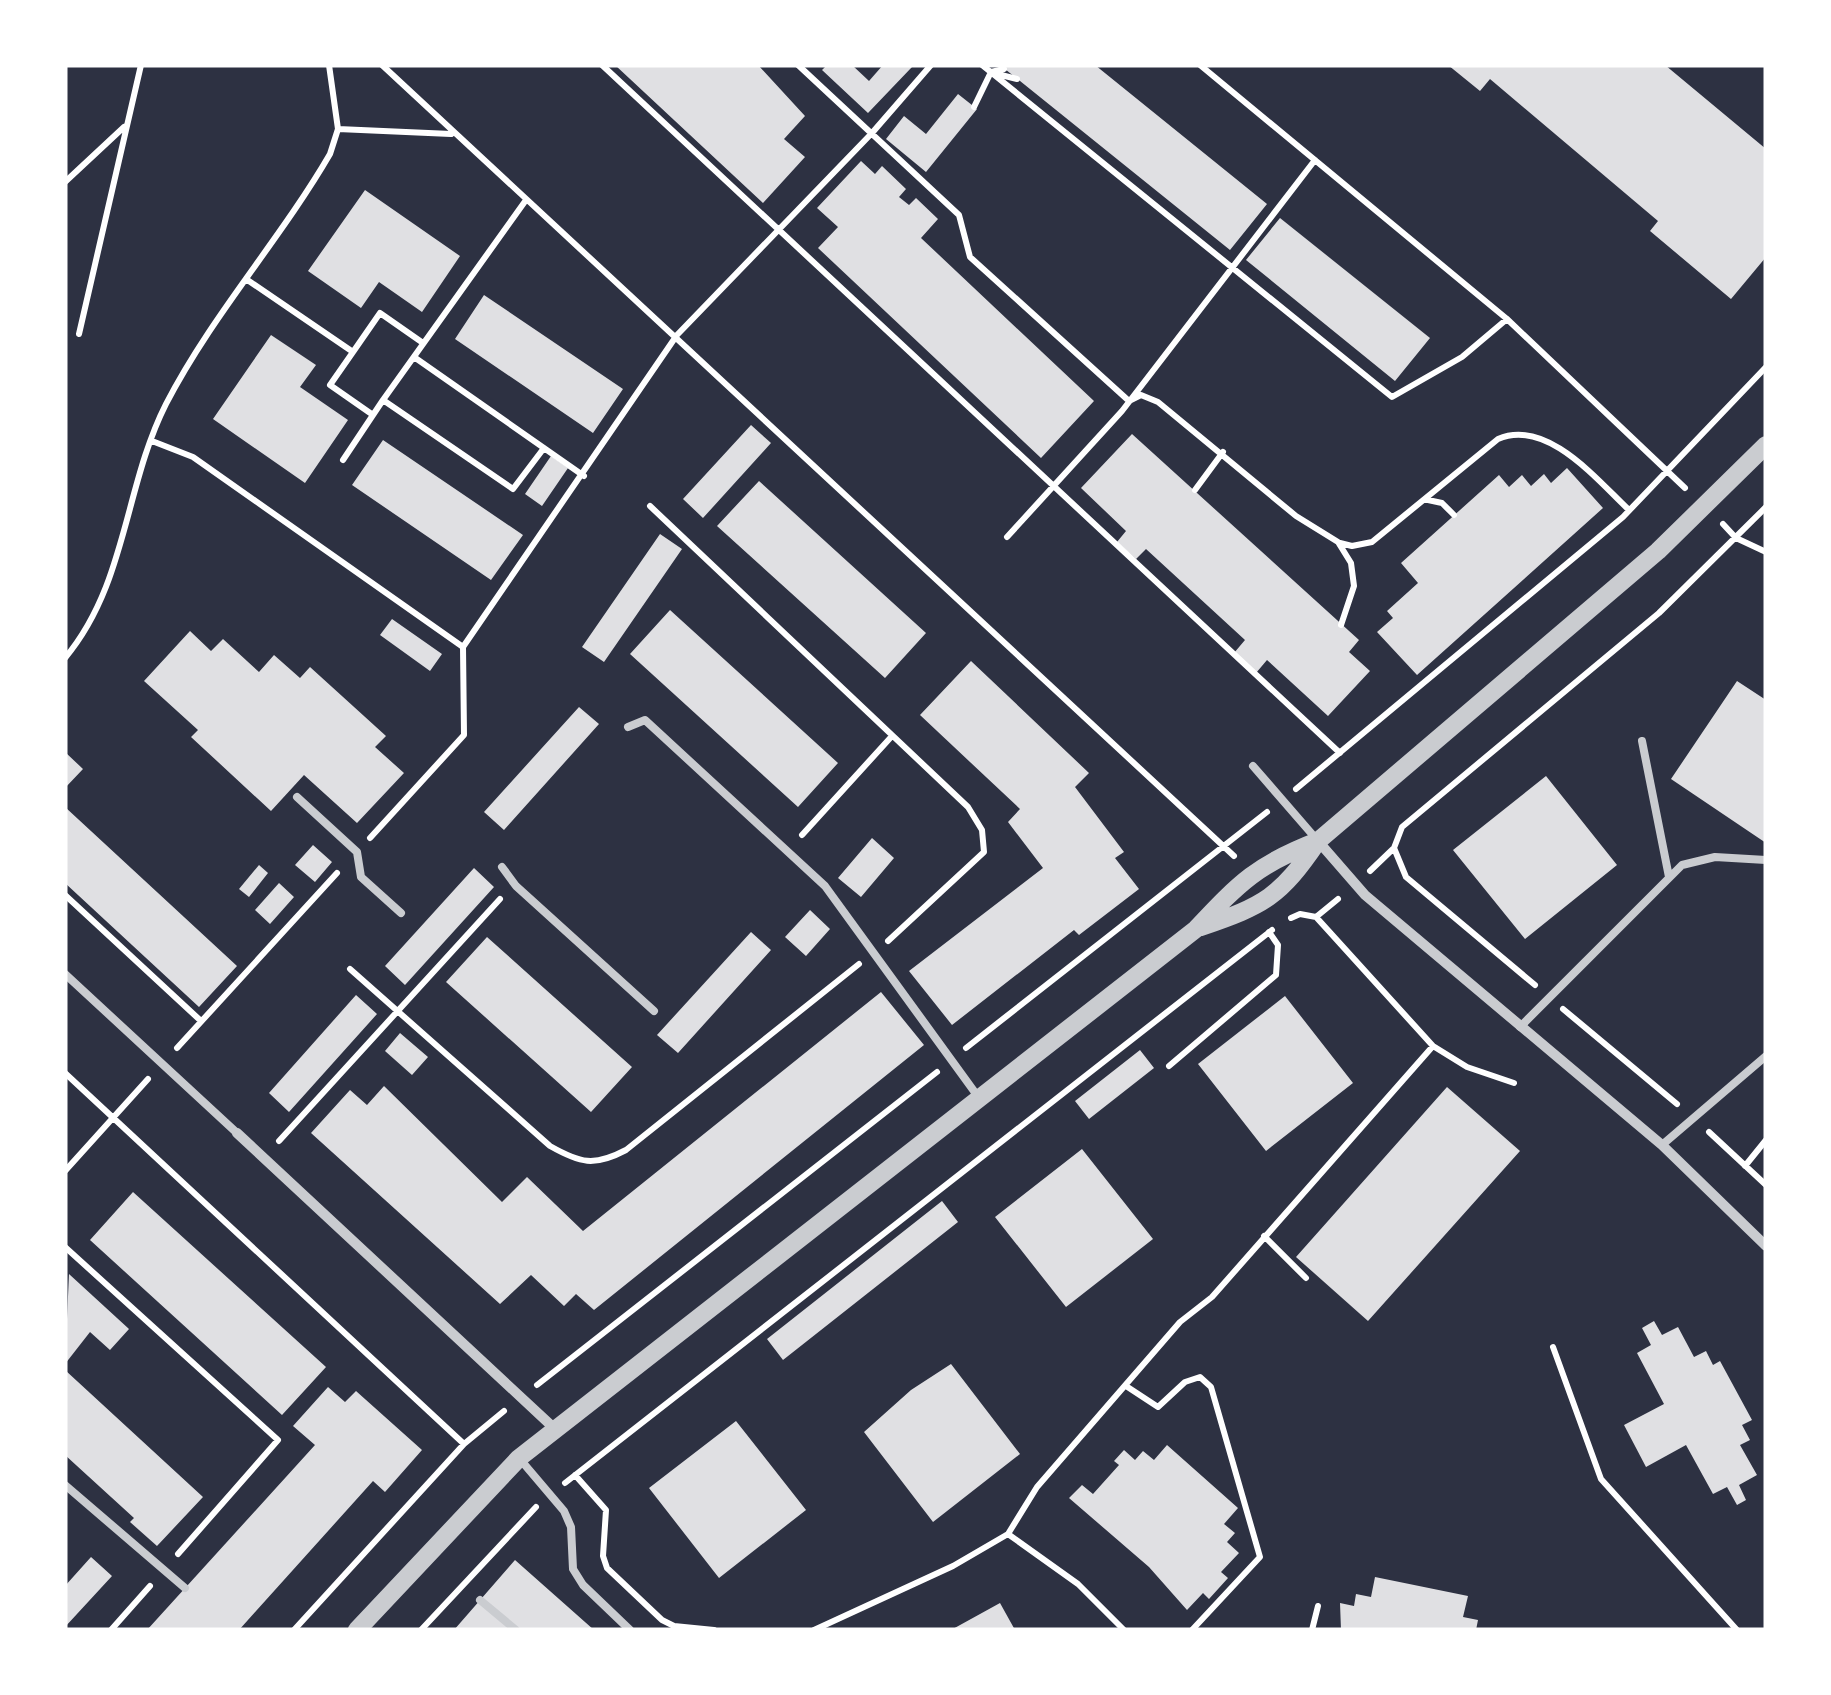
<svg xmlns="http://www.w3.org/2000/svg" width="1831" height="1695" font-family="'Nunito Sans',sans-serif">
<style>
.building{fill:#e0e0e3}
.lines{fill:none;stroke-linecap:round;stroke-linejoin:round}
.path{stroke:#fff;stroke-width:6}
.service{stroke:#caccd0;stroke-width:8}
.minor{stroke:#caccd0;stroke-width:10}
.tertiary{stroke:#caccd0;stroke-width:18}
</style>
<rect width="100%" height="100%" fill="#2d3142"/>
<path class="building" d="M615 65H758L805 116 784 139 805 157 763 203Z
M827 65H852L869 81 883 65 912 67 868 113 822 70Z
M1000 65H1095L1267 204 1230 250Z
M1448 65H1665L1766 149V257L1731 299 1650 231 1658 221 1490 79 1480 91Z
M958 94 977 109 926 172 886 139 904 116 926 134Z
M861 161 875 174 882 166 906 189 899 197 909 205 916 198 938 219 921 238 1094 401 1041 458 818 248 838 227 817 208Z
M365 190 460 256 422 312 379 282 361 308 308 271Z
M1280 218 1430 338 1395 381 1246 260Z
M484 295 623 389 593 433 455 339Z
M271 335 316 365 300 387 348 420 305 483 213 419Z
M751 425 771 443 703 518 683 499Z
M1132 434 1359 640 1349 652 1370 671 1328 716 1267 660 1256 673 1234 653 1245 640 1146 549 1136 559 1117 542 1126 531 1081 488Z
M383 440 523 535 491 580 352 485Z
M551 456 568 468 542 506 525 494Z
M1567 468 1603 508 1417 675 1377 632 1393 618 1387 611 1418 583 1401 563 1499 475 1509 487 1522 475 1531 486 1544 474 1551 483Z
M759 481 926 633 885 678 717 526Z
M660 534 682 549 604 662 582 647Z
M670 610 838 763 798 807 630 654Z
M392 619 442 654 430 671 380 635Z
M190 631 211 651 223 639 259 672 274 655 300 678 310 667 386 736 375 747 404 773 357 823 304 775 271 811 191 737 198 730 144 681Z
M971 661 1089 773 1075 787 1124 852 1115 858 1139 889 1079 935 1074 930 952 1025 909 971 1043 868 1008 822 1020 809 920 715Z
M1737 681 1766 700V843L1671 779Z
M579 707 599 724 504 830 484 812Z
M65 752 83 769 65 788Z
M1546 776 1617 865 1525 939 1453 850Z
M65 807 237 966 199 1007 65 883Z
M872 838 894 858 861 897 838 878Z
M313 845 332 862 315 882 295 865Z
M259 865 268 873 249 897 239 889Z
M474 868 494 887 405 985 385 966Z
M279 883 294 897 270 924 255 910Z
M810 910 830 929 806 956 785 937Z
M751 932 771 950 678 1053 657 1035Z
M487 937 632 1067 591 1112 446 982Z
M881 992 924 1045 594 1310 576 1294 564 1306 531 1275 500 1304 311 1133 350 1090 367 1105 384 1086 502 1202 527 1177 583 1231Z
M356 995 377 1014 289 1112 269 1093Z
M1285 996 1353 1083 1266 1151 1198 1064Z
M400 1033 428 1057 412 1075 385 1051Z
M1140 1050 1154 1068 1089 1119 1075 1101Z
M1447 1087 1520 1151 1368 1321 1296 1257Z
M1082 1149 1153 1239 1066 1307 995 1217Z
M133 1192 326 1367 282 1415 90 1240Z
M942 1201 958 1222 783 1360 767 1339Z
M69 1274 129 1329 110 1350 90 1332 65 1364Z
M1654 1321 1662 1335 1678 1327 1694 1357 1706 1351 1713 1365 1720 1361 1752 1420 1742 1425 1750 1440 1740 1445 1757 1475 1739 1485 1746 1500 1737 1505 1727 1487 1713 1494 1686 1445 1646 1467 1624 1425 1664 1404 1637 1353 1651 1345 1642 1328Z
M951 1364 1020 1454 933 1522 864 1432 911 1390Z
M65 1370 203 1497 157 1546 130 1522 134 1518 65 1455Z
M328 1387 345 1402 356 1391 422 1450 385 1492 373 1481 239 1630H147L315 1445 293 1426Z
M736 1421 806 1510 719 1578 649 1488Z
M1167 1445 1238 1508 1224 1524 1235 1533 1227 1542 1239 1553 1221 1572 1228 1578 1209 1599 1203 1593 1187 1610 1149 1567 1069 1498 1082 1485 1093 1494 1119 1465 1114 1461 1124 1450 1135 1460 1143 1451 1154 1460Z
M91 1557 112 1576 65 1627V1586Z
M515 1560 594 1630H454Z
M1375 1577 1468 1596 1463 1617 1478 1620 1476 1630H1341L1340 1603 1354 1606 1356 1594 1371 1597Z
M1000 1603 1015 1630H951Z"/>
<g class="lines">
<path class="path" d="M382 65 1234 856
M602 65 1340 753
M798 65 959 215 970 257 1129 401 1141 395 1158 402 1296 516 1338 542 1351 563 1354 586 1341 625
M982 65 1392 397 1462 357 1507 319
M1200 65 1507 319 1685 488
M997 74 1017 79
M974 107 991 72 1004 69
M338 129 451 134
M65 182 124 127
M246 279 353 352 380 313 423 343
M79 334 141 65
M353 352 330 385 373 415
M414 357 584 476
M383 400 526 200
M152 441 193 457 463 647
M343 460 383 400 513 489 544 448
M1195 490 1223 452
M1428 500 1442 503 1454 515
M650 506 968 807 982 830 984 852 888 941
M1723 524 1736 538 1766 552
M1007 537 1122 411 1315 160
M1340 543 1352 546 1372 542 1498 439C1547 418 1597 480 1629 510
M65 658C127 584 124 487 166 404 212 315 280 240 330 154L338 129 329 65
M1296 789 1623 517 1766 367
M802 835 892 736
M370 838 464 735 463 647 677 335 872 133 931 65
M1394 848 1406 877 1535 985
M1370 871 1394 848 1402 827 1659 613 1766 507
M65 895 201 1021
M1316 917 1338 899
M1291 918 1300 914 1316 917 1433 1046 1467 1067 1514 1083
M350 969 550 1146C580 1163 594 1167 626 1150L859 964
M1563 1009 1677 1104
M177 1048 337 873
M966 1048 1267 812
M1169 1066 1276 975 1278 945 1269 932
M65 1073 464 1444
M1709 1132 1766 1185
M279 1141 500 899
M1745 1166 1766 1140
M65 1171 148 1079
M1264 1236 1306 1278
M65 1247 278 1440 178 1554
M1553 1347 1601 1479 1737 1630
M537 1385 937 1072
M1126 1386 1158 1407 1185 1382 1200 1377 1211 1387 1260 1557 1192 1630
M575 1475 606 1510 603 1556 607 1568 662 1620 674 1626 714 1630
M565 1483 1272 930
M1008 1534 1078 1584 1124 1630
M111 1630 150 1586
M294 1630 464 1444 504 1411
M421 1630 536 1507
M814 1630 953 1566 1008 1534 1037 1487 1180 1322 1212 1297 1433 1046
M1312 1630 1318 1606"/>
<path class="service" d="M628 727 645 720 825 886 979 1098
M1642 741 1669 877
M1253 766 1318 841
M297 797 357 852 361 877 401 913
M502 867 516 886 654 1011
M65 974 237 1133
M1520 1027 1682 865 1715 857 1766 860
M1662 1145 1766 1056
M519 1458 564 1511 571 1527 573 1569 583 1585 630 1630
M65 1485 185 1588
M480 1600 516 1630"/>
<path class="minor" d="M1318 841 1365 895 1662 1145 1766 1246
M237 1133 555 1429"/>
<path class="tertiary" d="M1201 927C1265 905 1280 897 1318 841L1658 551 1766 445
M357 1630 519 1458 1196 929C1240 882 1258 864 1318 841"/>
</g>
<rect width="1831" height="1695" fill="none" stroke="#ffffff" stroke-width="135"/>
</svg>
